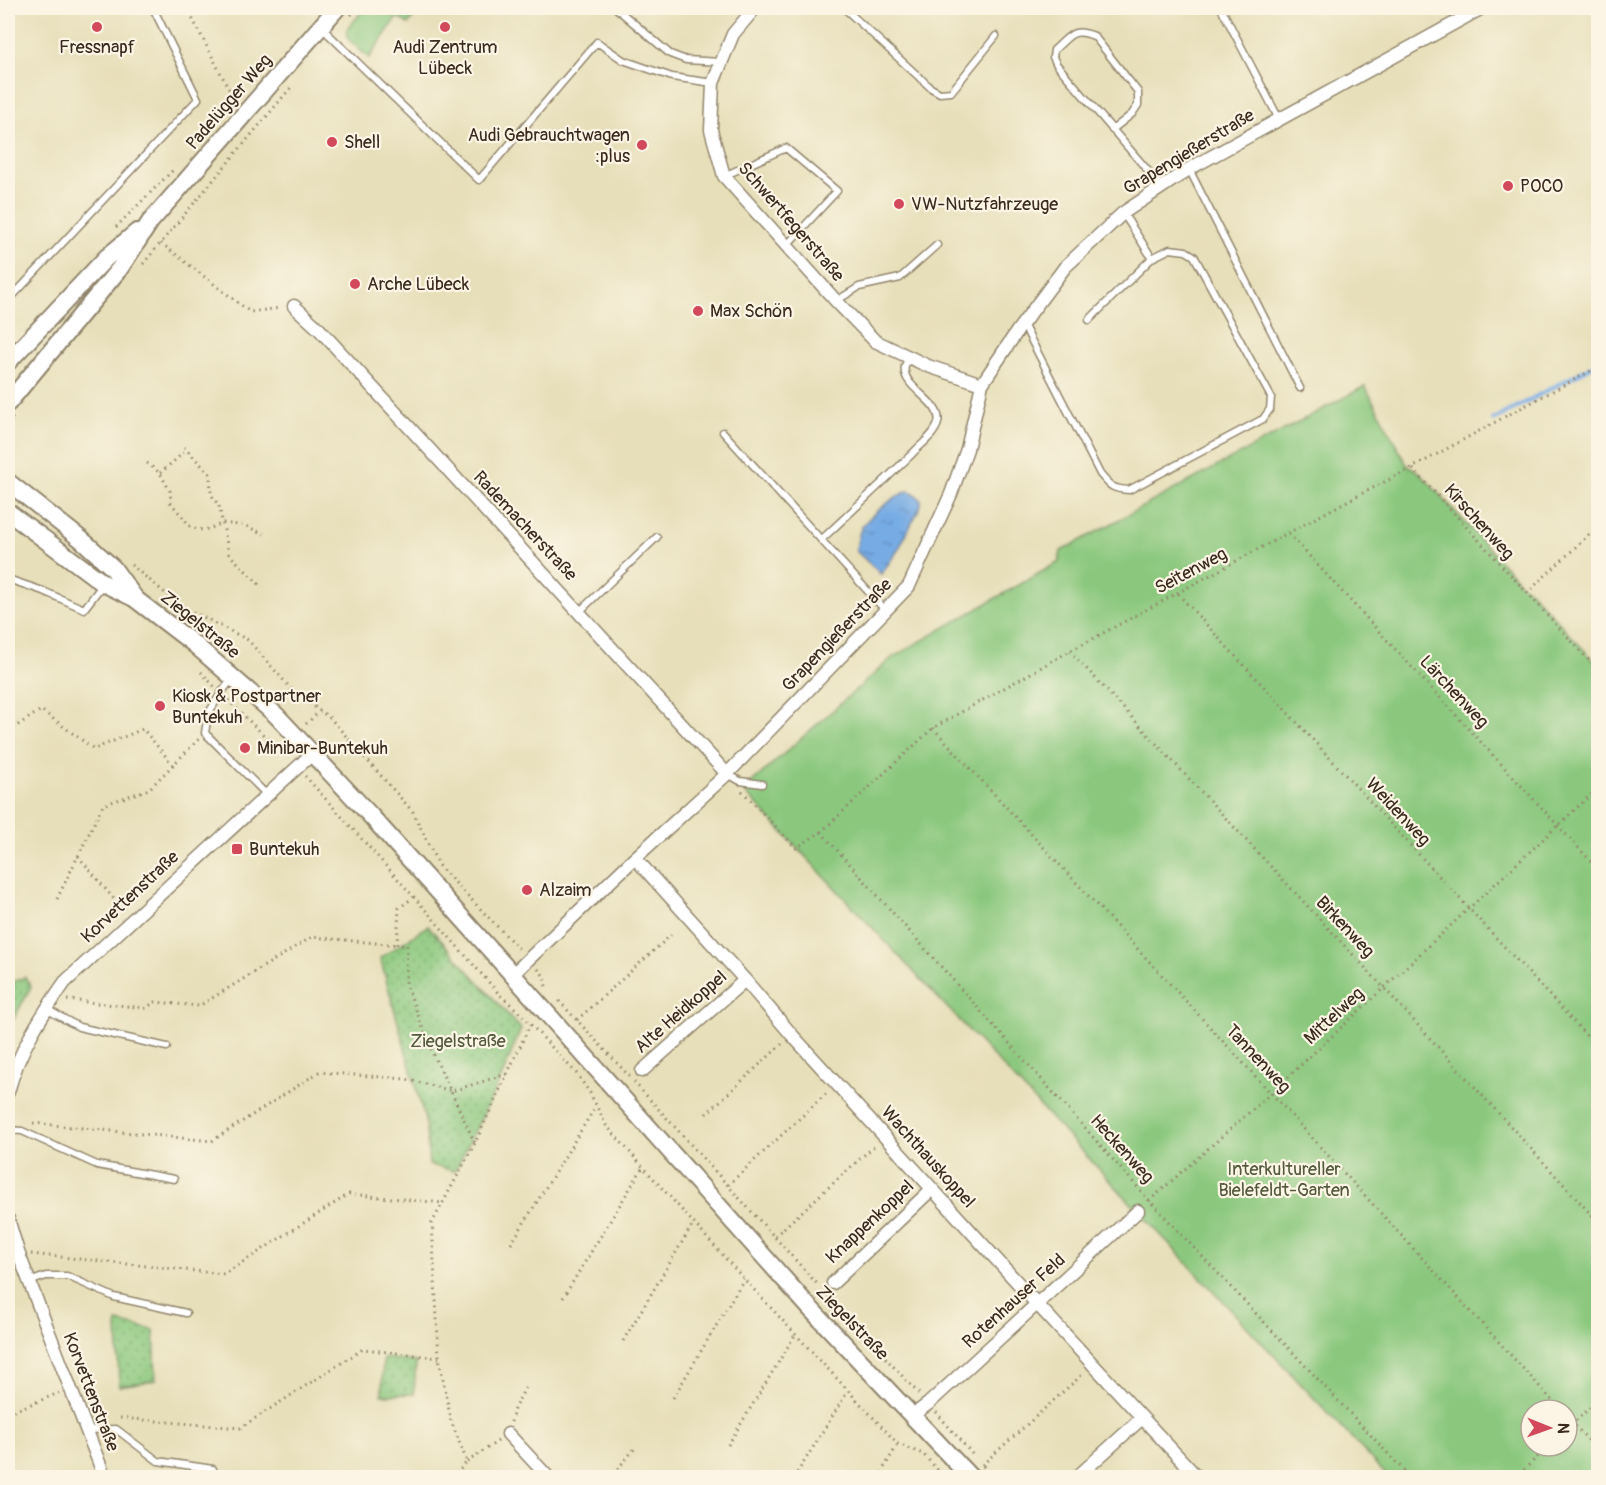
<svg xmlns="http://www.w3.org/2000/svg" width="1606" height="1485" font-family="Pangolin,sans-serif">
<style>
.green{fill:#8bc87e;stroke:#63794e;stroke-width:1.5;fill-rule:evenodd}
.park{fill:url(#park-dots);stroke:#63794e;stroke-width:1.5}
.water{fill:url(#water-ripples);stroke:#586a81;stroke-width:1.5}
.lines{fill:none;stroke-linecap:round;stroke-linejoin:round}
.stream{stroke:#76abe4;stroke-width:4.5}
.lane-casing{stroke:#91846c;stroke-width:9}
.street-casing{stroke:#91846c;stroke-width:15}
.secondary-casing{stroke:#91846c;stroke-width:20}
.path{stroke:#91846c;stroke-width:3;stroke-dasharray:1.5 4.5;stroke-linecap:butt}
.lane{stroke:#fff;stroke-width:6}
.street{stroke:#fff;stroke-width:12}
.secondary{stroke:#fff;stroke-width:16}
.poi-dot{fill:#d1495b;stroke:#fcf5e5;stroke-width:2}
.labels{text-anchor:middle;dominant-baseline:central;stroke-width:4.5;stroke-linejoin:round;paint-order:stroke}
.poi-label{font-size:18px;fill:#3b2a1e;stroke:#fcf5e5;text-anchor:start}
.street-label{font-size:18px;fill:#3b2a1e;stroke:#fcf5e5}
.park-label{font-size:18px;fill:#53593b;stroke:#fcf5e5}
</style>
<defs>
<pattern id="park-dots" width="8" height="8" patternUnits="userSpaceOnUse" patternTransform="scale(1.5)"><rect width="8" height="8" fill="#8bc87e"/><path d="M2 2h.1M6 6h.1" fill="none" stroke="#73a367" stroke-width="1.8" stroke-linecap="round"/></pattern>
<pattern id="water-ripples" width="26" height="14" patternUnits="userSpaceOnUse" patternTransform="scale(1.5)"><rect width="26" height="14" fill="#76abe4"/><path d="M2 4q2-2 4 0t4 0M15 11q2-2 4 0t4 0" fill="none" stroke="#628bb8"/></pattern>
</defs>
<rect width="100%" height="100%" fill="#fcf5e5"/>
<filter id="ink" filterUnits="userSpaceOnUse"><feTurbulence type="fractalNoise" baseFrequency=".0167" numOctaves="2"/><feDisplacementMap in="SourceGraphic" scale="12" xChannelSelector="R" yChannelSelector="G"/><feConvolveMatrix kernelMatrix="1 2 1 2 8 2 1 2 1" color-interpolation-filters="sRGB"/></filter>
<filter id="wash" filterUnits="userSpaceOnUse"><feTurbulence type="fractalNoise" baseFrequency=".008" numOctaves="4" result="noise"/><feDisplacementMap in="SourceGraphic" scale="24" xChannelSelector="R" yChannelSelector="G"/><feGaussianBlur stdDeviation="1.35" result="paint"/><feColorMatrix in="noise" values="0 0 0 0 0 0 0 0 0 0 0 0 0 0 0 0 0 1.4 0 .05"/><feComposite in="paint" operator="in"/></filter>
<g filter="url(#wash)">
<rect width="100%" height="100%" fill="#e7dfb9"/>
<path class="green" d="M365 8H423L408 24 397 17 369 58 347 38V29Z
M1365 386 1407 465 1419 472 1523 586 1531 592 1598 665V1477H1388L743 790 893 657 1059 562 1061 551ZM1531 1410H1567V1446H1531Z"/>
<path class="park" d="M428 926 521 1029 500 1081 455 1171 429 1165 425 1120 380 958Z
M25 977 31 987 8 1029V984Z
M117 1322 154 1330 156 1380 119 1386Z
M383 1358 416 1362 414 1394 382 1395Z"/>
<path class="water" d="M908 491 914 493 921 500V505L898 550 881 574 856 551C857 543 858 534 862 527 869 516 896 495 908 491Z"/>
<g class="lines">
<path class="stream" d="M1493 420 1598 363"/>
</g>
</g>
<g filter="url(#ink)">
<g class="lines">
<defs>
<path id="lane" d="M616 8 670 54 686 60 721 62
M844 8 931 88 940 93 951 92 996 36
M1221 8 1279 119
M321 27 479 180 597 42 623 60 672 77 713 83
M1112 130 1132 114 1138 105V92L1094 36C1072 27 1070 36 1054 50L1053 57 1057 65 1162 187
M1189 169 1300 388
M724 176 786 148 837 191 786 246
M1123 213 1152 258
M8 301 198 99 153 8
M836 301 859 287 900 278 937 245
M1023 324 1100 474C1110 486 1112 489 1129 490L1263 419 1270 409 1271 397 1194 256 1186 251 1170 249 1152 258 1089 320
M723 432 885 610
M821 540C852 511 882 483 912 454 920 445 935 435 938 423 944 402 900 388 905 366 905 365 909 358 910 358
M8 579 43 591 84 609 103 584
M579 612 657 537
M232 679 221 693 208 714 205 733 267 795
M728 774 740 781 762 784
M46 1009 79 1027 167 1047
M8 1130 22 1131 97 1165 174 1179
M29 1282 46 1276H67L114 1297 186 1313
M87 1430 116 1429 158 1461 213 1469"/>
<path id="street" d="M755 8 733 34 713 83 711 130 724 176 836 301 875 341 928 366 982 384
M294 306 320 330 727 774
M635 858 745 980 792 1035 1037 1304 1198 1478
M513 974 635 858 727 774 909 586 951 494 967 449 982 384 1018 330 1065 267 1123 213 1189 169 1482 8
M642 1071 745 980
M8 1092C18 1052 41 1016 65 982L313 753
M8 1219 18 1252 105 1478
M833 1283 932 1189
M913 1415 928 1404 1138 1211
M508 1434 549 1478
M1076 1478 1142 1418"/>
<path id="secondary" d="M8 362 106 258 137 232
M8 403 120 268 150 222 337 8
M8 482 82 540 113 568 134 597
M8 512 103 583 134 598 194 644 276 715 370 815 809 1307 971 1478"/>
</defs>
<use href="#lane" class="lane-casing"/>
<use href="#street" class="street-casing"/>
<use href="#secondary" class="secondary-casing"/>
<path class="path" d="M187 8 235 101
M351 15 358 8
M116 227 175 168
M161 243 250 312 281 308
M143 264 293 85
M8 423 13 417
M184 447 210 474 211 494 219 506 229 554 260 585
M147 463 160 473 170 491 171 503 190 526 198 530 209 529 223 523 246 526 264 534
M1413 469 1598 670
M160 473 187 450
M1289 534 1598 869
M131 565 180 605 248 640 294 692 330 718 413 812 439 866 521 951
M1527 593 1598 526
M1178 594 1598 1048
M1070 651 1384 988 1598 1222
M201 672 215 687
M228 700 288 759
M8 722 15 727 41 710 94 749 143 729 173 765
M306 724 320 711
M933 728 1271 1093 1561 1410
M305 776 414 897 500 995 518 1011 577 1074 590 1093 606 1125 643 1167 744 1279 898 1444 923 1454 945 1478
M742 791 796 848 821 832 933 728 1070 651 1349 500 1412 468 1519 409 1598 367
M821 832 1149 1200 1411 1478
M78 856 123 910
M414 897 399 908 397 945H407L406 984 430 1047 475 1143
M57 899 103 805 149 789 199 739
M538 969 544 976 546 987
M67 1000 146 1008 155 1002 199 1006 312 937 397 945
M559 1001 630 1077
M577 1020 671 935
M634 1082 819 1286
M706 1114 782 1044
M33 1123 212 1141 319 1072 406 1079 452 1091 507 1074
M728 1185 827 1093
M1149 1201 1271 1093 1598 788
M775 1236 874 1146
M511 1244 596 1106
M31 1254 224 1274 349 1194 443 1203
M828 1296 919 1394
M563 1298 643 1167
M623 1341 693 1224
M673 1398 744 1279
M936 1412 973 1455
M8 1413 59 1393
M1567 1417 1598 1451
M120 1418 240 1428 363 1349 439 1358
M511 1422 514 1409 525 1388
M1567 1429 1598 1400
M728 1445 795 1335
M467 1462 498 1441
M982 1465 1083 1374
M983 1466 993 1478
M452 1478 467 1462 451 1421 439 1358 432 1223 475 1143 530 1025
M610 1478 636 1447
M794 1478 848 1391
M878 1478 898 1444
M1515 1478 1549 1446"/>
<use href="#lane" class="lane"/>
<use href="#street" class="street"/>
<use href="#secondary" class="secondary"/>
</g>
</g>
<g class="poi-dot">
<circle cx="97" cy="27" r="6"/>
<circle cx="445" cy="27" r="6"/>
<circle cx="332" cy="142" r="6"/>
<circle cx="642" cy="145" r="6"/>
<circle cx="1508" cy="186" r="6"/>
<circle cx="899" cy="204" r="6"/>
<circle cx="355" cy="284" r="6"/>
<circle cx="698" cy="311" r="6"/>
<circle cx="160" cy="706" r="6"/>
<circle cx="245" cy="748" r="6"/>
<rect x="231" y="843" width="12" height="12" rx="3"/>
<circle cx="527" cy="890" r="6"/>
</g>
<g class="labels">
<g class="poi-label">
<text x="97" y="47" text-anchor="middle">Fressnapf</text>
<text x="445" y="47" text-anchor="middle">Audi Zentrum<tspan x="445" dy="21">Lübeck</tspan></text>
<text x="630" y="135" text-anchor="end">Audi Gebrauchtwagen<tspan x="630" dy="21">:plus</tspan></text>
<text x="344" y="142">Shell</text>
<text x="1520" y="186">POCO</text>
<text x="911" y="204">VW-Nutzfahrzeuge</text>
<text x="367" y="284">Arche Lübeck</text>
<text x="710" y="311">Max Schön</text>
<text x="172" y="696">Kiosk &amp; Postpartner<tspan x="172" dy="21">Buntekuh</tspan></text>
<text x="257" y="748">Minibar-Buntekuh</text>
<text x="249" y="849">Buntekuh</text>
<text x="539" y="890">Alzaim</text>
</g>
<g class="street-label">
<text transform="translate(229 102) rotate(-49)">Padelügger Weg</text>
<text transform="translate(1189 152) rotate(-31)">Grapengießerstraße</text>
<text transform="translate(791 222) rotate(49)">Schwertfegerstraße</text>
<text transform="translate(1479 522) rotate(48)">Kirschenweg</text>
<text transform="translate(525 526) rotate(47)">Rademacherstraße</text>
<text transform="translate(1191 571) rotate(-28)">Seitenweg</text>
<text transform="translate(200 625) rotate(39)">Ziegelstraße</text>
<text transform="translate(837 635) rotate(-46)">Grapengießerstraße</text>
<text transform="translate(1454 692) rotate(47)">Lärchenweg</text>
<text transform="translate(1398 812) rotate(47)">Weidenweg</text>
<text transform="translate(130 897) rotate(-43)">Korvettenstraße</text>
<text transform="translate(1345 927) rotate(47)">Birkenweg</text>
<text transform="translate(681 1012) rotate(-41)">Alte Heidkoppel</text>
<text transform="translate(1334 1016) rotate(-43)">Mittelweg</text>
<text transform="translate(1258 1059) rotate(47)">Tannenweg</text>
<text transform="translate(1122 1149) rotate(48)">Heckenweg</text>
<text transform="translate(928 1157) rotate(48)">Wachthauskoppel</text>
<text transform="translate(870 1222) rotate(-43)">Knappenkoppel</text>
<text transform="translate(1014 1301) rotate(-42)">Rotenhauser Feld</text>
<text transform="translate(852 1323) rotate(46)">Ziegelstraße</text>
<text transform="translate(91 1392) rotate(69)">Korvettenstraße</text>
</g>
<g class="park-label">
<text x="458" y="1041">Ziegelstraße</text>
<text x="1284" y="1169">Interkultureller<tspan x="1284" dy="21">Bielefeldt-Garten</tspan></text>
</g>
</g>
<rect width="1606" height="1485" fill="none" stroke="#fcf5e5" stroke-width="30"/>
<g transform="translate(1549 1428) rotate(91)"><circle r="28" fill="#fcf5e5" stroke="#afa495" stroke-width="1.5"/>
<path d="M0-4.5L10 22L0 15L-10 22Z" fill="#d1495b"/>
<text y="-9" font-size="16" font-weight="bold" text-anchor="middle" fill="#3b2a1e">N</text>
</g>
</svg>
